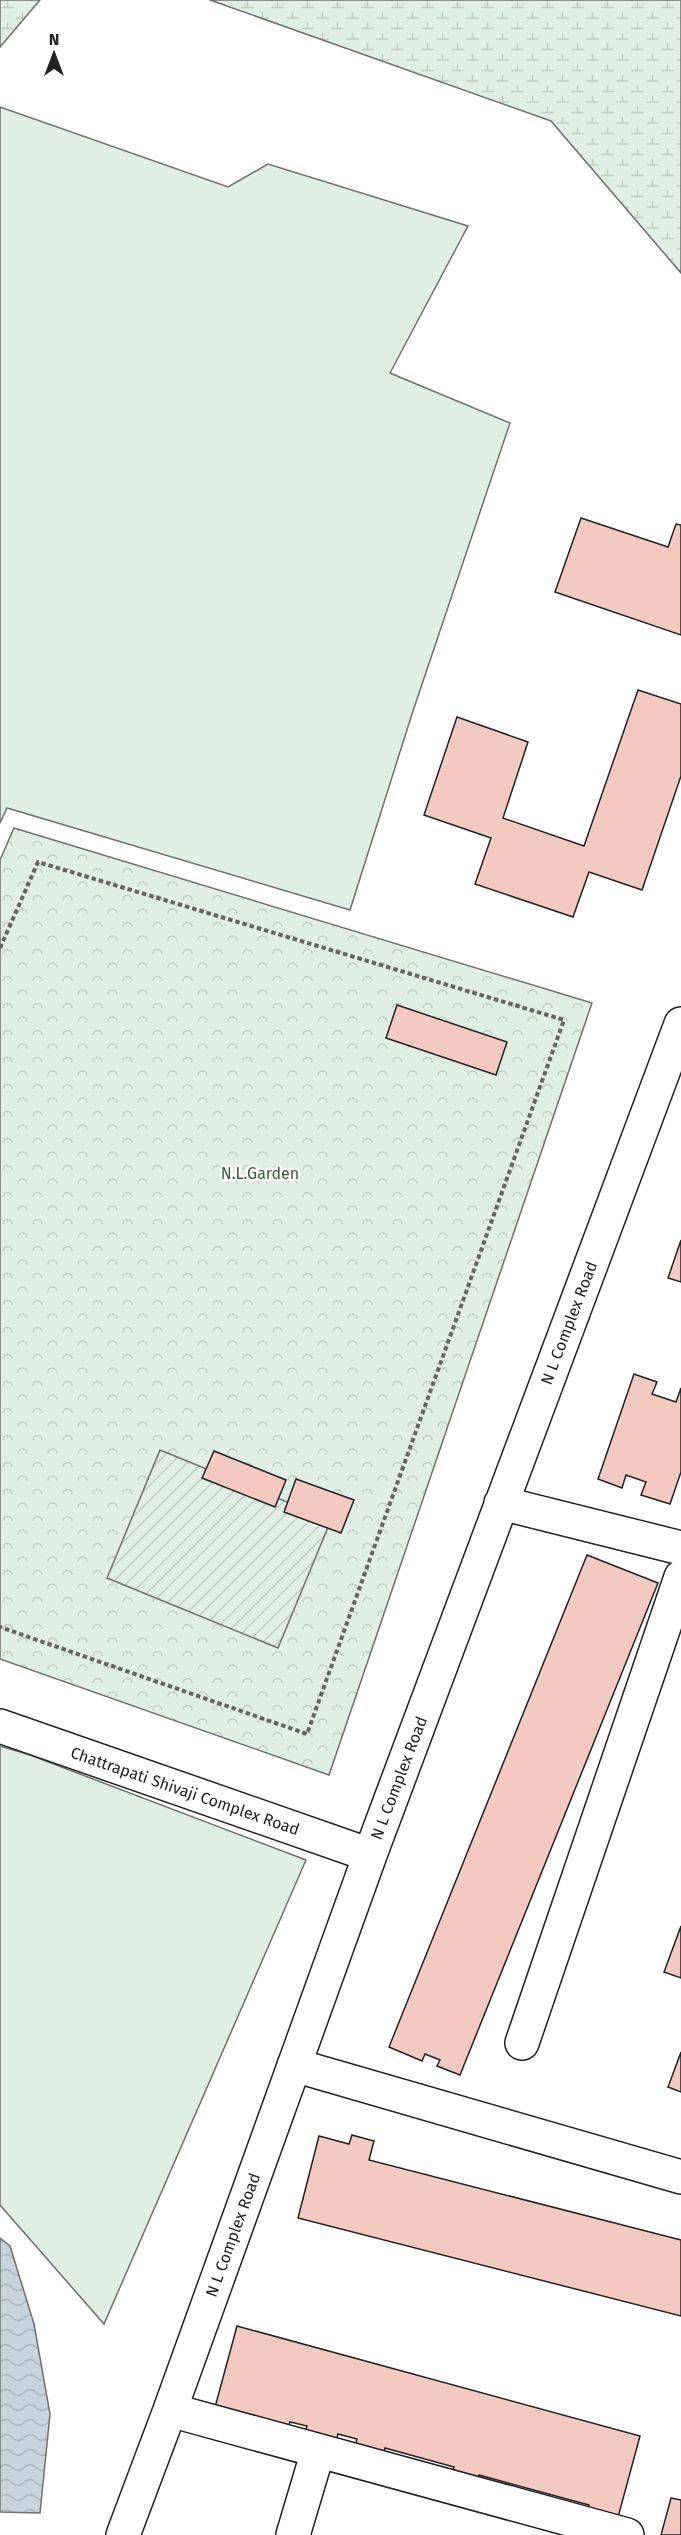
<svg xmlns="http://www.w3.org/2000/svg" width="681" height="2535" font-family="'Fira Sans',sans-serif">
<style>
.grass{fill:#e0efe3;stroke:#6f6f6f;stroke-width:1.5}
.wetland{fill:url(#wetland-marsh);stroke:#6f6f6f;stroke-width:1.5}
.park{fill:url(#park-crowns);stroke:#6f6f6f;stroke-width:1.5}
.garden{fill:url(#garden-furrows);stroke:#6f6f6f;stroke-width:1.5}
.water{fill:url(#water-waves);stroke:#6f6f6f;stroke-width:1.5}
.building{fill:#f3c9c0;stroke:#222;stroke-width:1.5}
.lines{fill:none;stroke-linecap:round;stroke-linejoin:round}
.minor-casing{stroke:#222;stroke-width:36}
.path{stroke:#646464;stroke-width:4;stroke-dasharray:4.5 3;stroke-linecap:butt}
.minor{stroke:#fff;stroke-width:33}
.labels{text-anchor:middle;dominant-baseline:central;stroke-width:4.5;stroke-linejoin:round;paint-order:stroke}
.park-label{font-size:16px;fill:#2f5e38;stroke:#fff}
.street-label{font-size:16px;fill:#222;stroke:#fff}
</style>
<defs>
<pattern id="wetland-marsh" width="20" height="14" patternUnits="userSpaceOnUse" patternTransform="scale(1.5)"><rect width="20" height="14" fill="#e0efe3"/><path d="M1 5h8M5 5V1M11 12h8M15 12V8" fill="none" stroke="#c0cdc2"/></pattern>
<pattern id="park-crowns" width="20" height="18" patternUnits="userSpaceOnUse" patternTransform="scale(1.5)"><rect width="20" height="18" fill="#e0efe3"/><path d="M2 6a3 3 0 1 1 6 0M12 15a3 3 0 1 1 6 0" fill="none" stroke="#c0cdc2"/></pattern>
<pattern id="garden-furrows" width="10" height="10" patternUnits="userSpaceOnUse" patternTransform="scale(1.5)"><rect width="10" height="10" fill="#e0efe3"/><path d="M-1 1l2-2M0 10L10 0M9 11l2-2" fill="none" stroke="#c0cdc2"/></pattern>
<pattern id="water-waves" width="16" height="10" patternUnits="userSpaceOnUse" patternTransform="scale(1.5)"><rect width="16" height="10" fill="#c7d3dd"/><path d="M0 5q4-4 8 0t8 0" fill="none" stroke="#abb5bd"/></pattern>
</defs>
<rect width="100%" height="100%" fill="#fff"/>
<path class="grass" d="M0 107 228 187 268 164 468 226 390 373 510 423 412 714 350 910 7 808 0 823Z
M0 1746 30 1755 306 1860 104 2324 0 2205Z"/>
<path class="wetland" d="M0 0H40L0 47Z
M210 0H681V273L551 121Z"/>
<path class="park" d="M14 828 592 1003 329 1775 0 1659V860Z"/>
<path class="garden" d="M160 1450 331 1520 278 1648 107 1578Z"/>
<path class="water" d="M0 2238 10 2246 34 2324 50 2414 40 2513 0 2512Z"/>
<path class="building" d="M581 518 668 547 676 524 681 525V635L555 592Z
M638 690 681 704V776L642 890 589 872 573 917 475 884 491 838 424 815 457 717 528 742 503 818 584 846Z
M397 1005 507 1042 496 1075 386 1038Z
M681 1240V1282L668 1278Z
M634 1374 657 1382 652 1394 676 1402 681 1388V1472L670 1504 641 1495 646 1482 626 1475 622 1488 598 1479Z
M214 1451 286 1480 275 1507 202 1478Z
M296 1479 354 1500 341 1533 284 1512Z
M587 1555 658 1583 460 2075 437 2066 440 2060 425 2054 422 2061 389 2047Z
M681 1926V1978L664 1972Z
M681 2052V2092L668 2087Z
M352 2135 374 2141 369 2160 681 2240V2316L298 2218 319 2136 349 2144Z
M237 2326 640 2436 617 2521 586 2512 589 2505 479 2475 477 2483 451 2476 454 2467 385 2448 383 2457 354 2449 357 2439 338 2434 335 2444 304 2435 307 2426 290 2422 287 2431 214 2411Z
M671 2498 681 2500V2535H661Z"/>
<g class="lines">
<defs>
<path id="minor" d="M501 1503 681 1548
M0 1726 370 1855
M522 2043 681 1577
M294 2065 681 2177
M170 2410 627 2535
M123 2535 170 2410 370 1855 681 1024
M293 2535 318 2451"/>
</defs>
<use href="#minor" class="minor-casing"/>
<path class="path" d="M0 948 38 862 564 1020 307 1734 0 1627"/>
<use href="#minor" class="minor"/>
</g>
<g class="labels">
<g class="park-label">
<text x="260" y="1173">N.L.Garden</text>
</g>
<g class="street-label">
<text transform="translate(569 1323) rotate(-69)">N L Complex Road</text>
<text transform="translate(399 1778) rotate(-69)">N L Complex Road</text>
<text transform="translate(185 1791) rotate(19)">Chattrapati Shivaji Complex Road</text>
<text transform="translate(233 2235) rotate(-70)">N L Complex Road</text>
</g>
</g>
<g transform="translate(54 54)" stroke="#ffffff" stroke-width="4.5" paint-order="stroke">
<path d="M0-4.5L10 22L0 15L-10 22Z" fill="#222222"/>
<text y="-9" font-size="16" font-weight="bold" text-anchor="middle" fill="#222222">N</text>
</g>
</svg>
